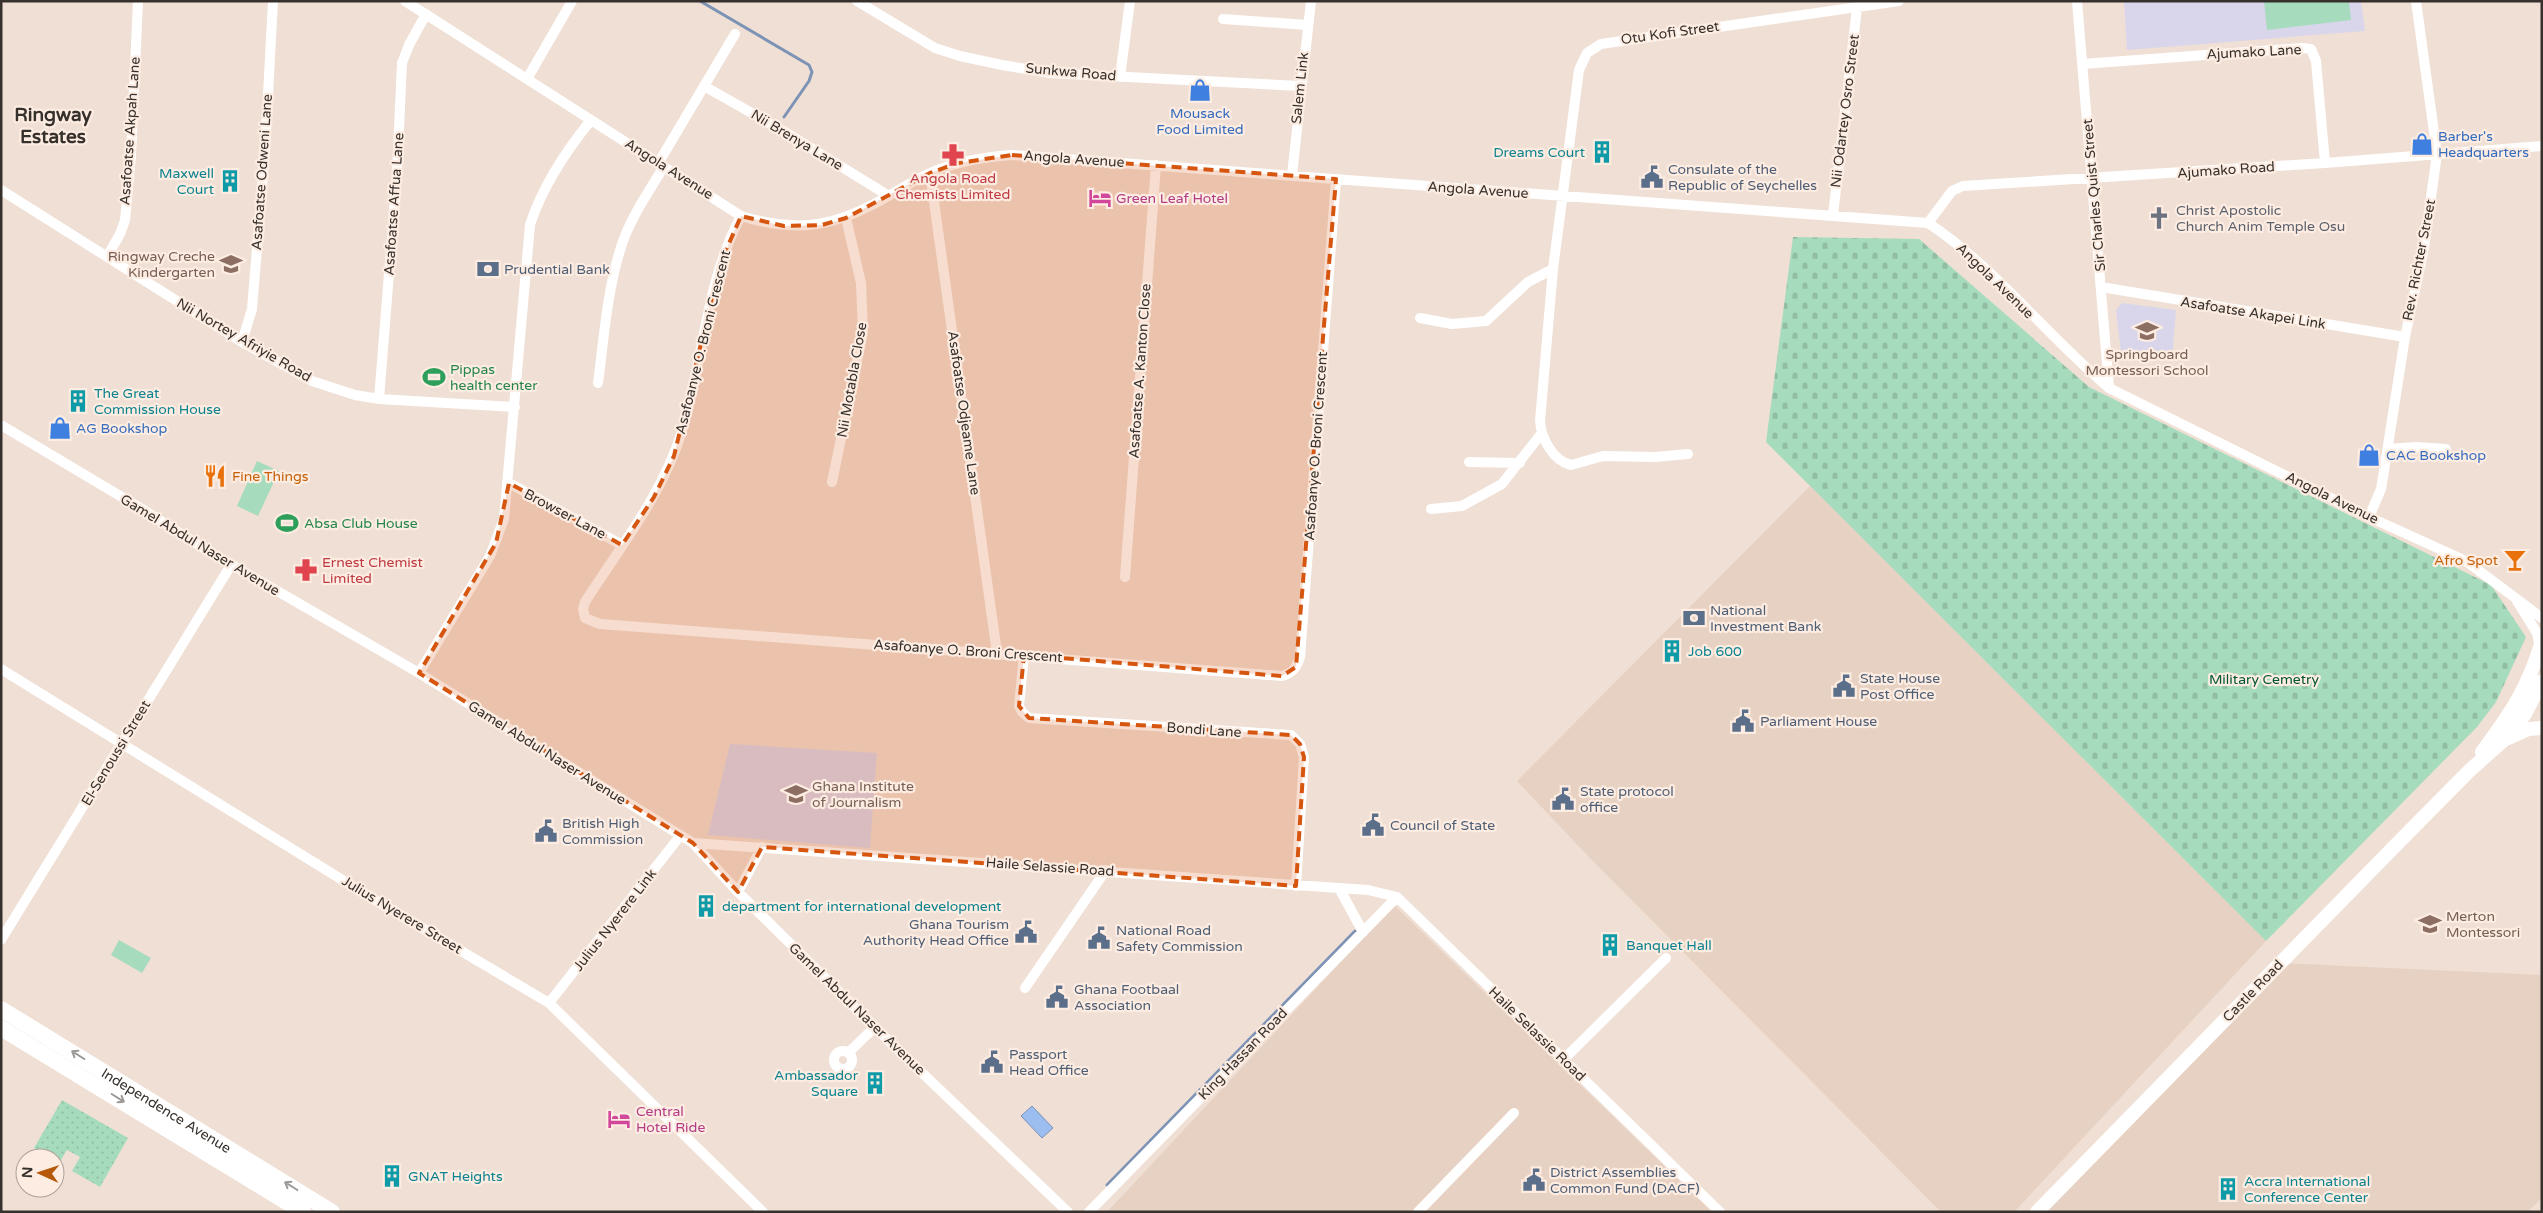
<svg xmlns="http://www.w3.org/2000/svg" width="2543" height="1213" font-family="'Varela Round',sans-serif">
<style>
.built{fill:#e7d1c2}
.education{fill:#d9d6ec}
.green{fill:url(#green-dots)}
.cemetery{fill:url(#cemetery-stones)}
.pitch{fill:#a6dcbd}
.water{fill:#9bbdf0;stroke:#7d93b6}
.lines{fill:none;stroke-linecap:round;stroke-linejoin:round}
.stream{stroke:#7d93b6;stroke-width:3}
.street{stroke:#fff;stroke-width:10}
.secondary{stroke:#fff;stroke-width:14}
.primary{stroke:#fff;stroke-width:16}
.oneway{stroke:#9b9896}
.marked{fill:#d6550f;fill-opacity:0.2;stroke:#d6550f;stroke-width:4;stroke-dasharray:10 6;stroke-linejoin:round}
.labels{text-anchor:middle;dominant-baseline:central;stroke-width:4.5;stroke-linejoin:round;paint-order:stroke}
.street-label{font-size:14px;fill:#37312d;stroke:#fdece1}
.shop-label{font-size:14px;fill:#366cbe;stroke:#fdece1;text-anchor:start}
.culture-label{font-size:14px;fill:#0d838f;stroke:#fdece1;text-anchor:start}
.service-label{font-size:14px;fill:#4e5e75;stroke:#fdece1;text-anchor:start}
.health-label{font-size:14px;fill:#be3a42;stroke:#fdece1}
.hotel-label{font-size:14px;fill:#b23c85;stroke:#fdece1;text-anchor:start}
.worship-label{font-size:14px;fill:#5b616d;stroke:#fdece1;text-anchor:start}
.education-label{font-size:14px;fill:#785e54;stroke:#fdece1;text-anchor:start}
.leisure-label{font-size:14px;fill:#27864d;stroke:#fdece1;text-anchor:start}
.food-label{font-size:14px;fill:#c56008;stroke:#fdece1;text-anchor:start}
.park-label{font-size:14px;fill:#015535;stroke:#fdece1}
.district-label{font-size:19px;font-weight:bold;fill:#37312d;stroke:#fdece1}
</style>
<defs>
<pattern id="green-dots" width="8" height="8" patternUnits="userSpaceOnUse" patternTransform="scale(1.25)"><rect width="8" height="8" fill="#a6dcbd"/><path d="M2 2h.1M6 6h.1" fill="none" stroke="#90bda3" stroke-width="1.8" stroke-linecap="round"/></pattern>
<pattern id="cemetery-stones" width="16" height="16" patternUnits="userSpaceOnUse" patternTransform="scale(1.25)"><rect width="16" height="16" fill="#a6dcbd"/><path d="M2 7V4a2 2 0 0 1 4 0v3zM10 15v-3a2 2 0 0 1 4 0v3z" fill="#90bda3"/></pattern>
</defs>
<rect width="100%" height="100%" fill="#f0dfd4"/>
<path class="built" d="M1810 486 2266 941 2014 1212H1941L1588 856 1517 781Z
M1394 905 1712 1212H1107Z
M2283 963 2542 975V1198L2527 1212H2046Z"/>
<path class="education" d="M2124 1H2361L2365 31 2127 50Z
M2122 303 2176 310 2172 361 2121 353 2116 310Z
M730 744 877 753 870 848 708 835Z"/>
<path class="green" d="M62 1100 128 1138 100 1187 72 1171 80 1157 67 1150 59 1163 55 1158H50L34 1148Z"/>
<path class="cemetery" d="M1793 237 1919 239 2089 387 2491 585 2526 637 2496 702 2477 727 2266 941 1766 442Z"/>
<path class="pitch" d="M2264 1H2349L2351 20 2267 30Z
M257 461 279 471 258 516 237 506Z
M119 940 151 958 142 973 111 955Z"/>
<path class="water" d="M1032 1106 1053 1128 1042 1138 1021 1116Z"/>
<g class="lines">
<path class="stream" d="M700 1 809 65 812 72 809 81 784 117
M1107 1185 1355 931"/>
<path class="street" d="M405 1 741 216C800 234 838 226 890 195 904 187 917 179 930 173 957 161 984 157 1012 155L1928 223C1995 267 2047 336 2109 388L2369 517 2466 561 2542 618
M857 1 935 48 960 56 1002 65 1050 73 1300 86
M2077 1 2109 388
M1223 19 1307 25
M2082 64 2303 48 2311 49 2316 61 2325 163
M1120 77 1130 1
M527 79 572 1
M704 86 785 132 889 196
M659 162 735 34
M930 173 997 653
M1292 175 1311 1
M1 190 242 342 312 381 355 395 379 399 515 407
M1833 215 1857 8
M741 216C705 284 704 358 682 431 663 494 620 547 585 602L583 609 585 618 600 624 1282 676C1293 673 1296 668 1300 657L1336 179
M1928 223 1952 191 1963 186 2325 163 2542 146
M107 257 120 234 125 220 131 156 138 1
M2101 287 2405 337
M1420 318 1452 324 1486 321 1528 282 1553 269
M242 342 252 309 265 151 273 1
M598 383C604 338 607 291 621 247 630 218 649 192 664 166
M379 399 397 173 402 63 409 45 426 14
M1 425 142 509 208 551 419 673 693 843 738 892 895 1047 1068 1212
M2388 449 2416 447 2446 449
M1688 454 1655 457 1603 456 1571 465C1553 461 1541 438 1540 421L1553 269 1579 70 1587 53 1601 44 1899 1
M1469 462 1520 463
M832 482 863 332 861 283 846 218
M509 483 622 545
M1431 509 1462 506 1502 484 1541 434
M2369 517 2381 489 2384 471 2405 337 2424 248 2437 154 2416 1
M1125 577 1156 165
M2517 601 2537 633 2540 647
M1024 655 1019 706 1022 712 1029 718 1291 735 1300 744 1304 757 1296 886
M1 669 370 897 549 1003 763 1212
M419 673 490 556 504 519 530 225C542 187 566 151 591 120
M693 843 1368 890 1397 897 1720 1212
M1339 888 1363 932
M738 892 762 847
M1 940 231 565
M1025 988 1106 870
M549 1003 680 836
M834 1060a9 9 0 1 1 18 0a9 9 0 1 1-18 0Z
M848 1053 875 1027
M1564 1059 1666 958
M1089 1212 1397 897
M1418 1212 1514 1113"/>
<path class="secondary" d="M2508 738 2528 729 2542 728
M2482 752C2511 713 2528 688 2542 641
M2037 1212 2390 851 2469 771 2505 739 2525 714 2542 681"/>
<g class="primary">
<path id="s1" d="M1 1009 332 1212"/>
<path d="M1 1028 303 1212"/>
</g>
</g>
<defs><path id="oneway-shaft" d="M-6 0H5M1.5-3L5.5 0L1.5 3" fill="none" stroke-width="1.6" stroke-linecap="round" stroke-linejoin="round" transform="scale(1.25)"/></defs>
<g class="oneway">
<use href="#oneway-shaft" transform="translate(78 1055) rotate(-148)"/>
<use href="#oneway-shaft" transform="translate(118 1098) rotate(32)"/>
<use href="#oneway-shaft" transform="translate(291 1186) rotate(-148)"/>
</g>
<path class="marked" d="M1012 155 1336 179 1296 667 1282 676 1024 655 1019 706 1029 718 1291 735 1300 744 1304 757 1296 886 762 847 738 892 693 843 419 673 496 543 509 483 622 545 654 497 674 456 720 264 741 216 784 226 822 225 846 218 930 173 958 163Z"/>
<defs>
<symbol id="shop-bare" viewBox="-9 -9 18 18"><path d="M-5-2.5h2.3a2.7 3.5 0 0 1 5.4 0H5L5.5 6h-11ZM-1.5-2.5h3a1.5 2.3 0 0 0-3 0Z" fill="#3f7fe0" stroke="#fdece1" stroke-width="2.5" paint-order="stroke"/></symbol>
<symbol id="building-bare" viewBox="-9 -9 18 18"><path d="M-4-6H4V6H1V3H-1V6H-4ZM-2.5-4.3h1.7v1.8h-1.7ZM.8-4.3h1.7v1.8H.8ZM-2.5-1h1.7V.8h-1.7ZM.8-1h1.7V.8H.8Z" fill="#0f9aa8" stroke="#fdece1" stroke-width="2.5" paint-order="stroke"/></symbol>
<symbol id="pharmacy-bare" viewBox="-9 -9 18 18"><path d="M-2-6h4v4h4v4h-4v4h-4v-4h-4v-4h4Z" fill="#e0444e" stroke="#fdece1" stroke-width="2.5" paint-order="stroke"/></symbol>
<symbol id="civic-bare" viewBox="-9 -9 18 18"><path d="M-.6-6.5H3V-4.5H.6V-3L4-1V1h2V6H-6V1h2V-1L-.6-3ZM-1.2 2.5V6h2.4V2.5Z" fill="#5c6f8a" stroke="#fdece1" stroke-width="2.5" paint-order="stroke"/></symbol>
<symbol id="hotel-bare" viewBox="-9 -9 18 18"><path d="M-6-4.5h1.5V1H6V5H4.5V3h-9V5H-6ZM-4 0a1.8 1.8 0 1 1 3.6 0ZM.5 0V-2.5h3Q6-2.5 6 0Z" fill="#d1479c" stroke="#fdece1" stroke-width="2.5" paint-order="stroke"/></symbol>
<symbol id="church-bare" viewBox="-9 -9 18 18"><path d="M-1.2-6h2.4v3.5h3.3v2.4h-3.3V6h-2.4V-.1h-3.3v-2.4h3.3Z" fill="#6b7280" stroke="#fdece1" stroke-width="2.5" paint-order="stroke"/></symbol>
<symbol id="school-bare" viewBox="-9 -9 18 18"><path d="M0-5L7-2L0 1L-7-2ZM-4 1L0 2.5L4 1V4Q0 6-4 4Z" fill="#8d6e63" stroke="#fdece1" stroke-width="2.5" paint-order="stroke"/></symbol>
<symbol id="bank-bare" viewBox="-9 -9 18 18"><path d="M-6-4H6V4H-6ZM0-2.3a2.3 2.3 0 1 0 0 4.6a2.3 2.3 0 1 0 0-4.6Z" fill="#5c6f8a" stroke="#fdece1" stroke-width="2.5" paint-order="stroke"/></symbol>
<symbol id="stadium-bare" viewBox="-9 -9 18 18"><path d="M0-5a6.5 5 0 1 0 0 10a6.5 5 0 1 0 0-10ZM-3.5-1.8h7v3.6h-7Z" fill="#2e9e5b" stroke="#fdece1" stroke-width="2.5" paint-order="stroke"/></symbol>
<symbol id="restaurant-bare" viewBox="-9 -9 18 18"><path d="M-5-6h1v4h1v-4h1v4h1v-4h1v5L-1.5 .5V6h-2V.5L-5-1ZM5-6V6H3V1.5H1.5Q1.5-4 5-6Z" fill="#e8710a" stroke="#fdece1" stroke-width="2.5" paint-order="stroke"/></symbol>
<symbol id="bar-bare" viewBox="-9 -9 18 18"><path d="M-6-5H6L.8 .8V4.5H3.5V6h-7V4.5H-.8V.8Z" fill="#e8710a" stroke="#fdece1" stroke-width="2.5" paint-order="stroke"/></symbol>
</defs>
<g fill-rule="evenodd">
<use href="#shop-bare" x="1184" y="74" width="32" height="32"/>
<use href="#shop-bare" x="2406" y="128" width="32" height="32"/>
<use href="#building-bare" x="1586" y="136" width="32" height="32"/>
<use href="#pharmacy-bare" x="937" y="139" width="32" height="32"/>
<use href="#civic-bare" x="1636" y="161" width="32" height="32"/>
<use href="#building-bare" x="214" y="165" width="32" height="32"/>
<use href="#hotel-bare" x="1084" y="182" width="32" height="32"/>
<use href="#church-bare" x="2143" y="202" width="32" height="32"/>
<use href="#school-bare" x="215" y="248" width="32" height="32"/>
<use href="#bank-bare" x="472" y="253" width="32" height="32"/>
<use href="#school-bare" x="2131" y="315" width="32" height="32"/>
<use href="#stadium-bare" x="418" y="361" width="32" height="32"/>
<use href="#building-bare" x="62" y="385" width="32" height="32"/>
<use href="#shop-bare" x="44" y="412" width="32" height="32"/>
<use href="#shop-bare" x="2353" y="439" width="32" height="32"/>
<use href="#restaurant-bare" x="199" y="460" width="32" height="32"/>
<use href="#stadium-bare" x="271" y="507" width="32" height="32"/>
<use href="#bar-bare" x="2499" y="544" width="32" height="32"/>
<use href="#pharmacy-bare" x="290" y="554" width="32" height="32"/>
<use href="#bank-bare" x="1678" y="602" width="32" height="32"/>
<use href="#building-bare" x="1656" y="635" width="32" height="32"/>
<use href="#civic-bare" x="1828" y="670" width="32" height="32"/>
<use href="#civic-bare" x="1727" y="705" width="32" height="32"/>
<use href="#school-bare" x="780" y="778" width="32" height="32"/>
<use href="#civic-bare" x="1547" y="783" width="32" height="32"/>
<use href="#civic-bare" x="1357" y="809" width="32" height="32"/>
<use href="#civic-bare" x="530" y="815" width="32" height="32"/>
<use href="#building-bare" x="690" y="890" width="32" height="32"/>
<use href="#school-bare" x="2414" y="908" width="32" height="32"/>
<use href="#civic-bare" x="1010" y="916" width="32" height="32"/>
<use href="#civic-bare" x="1083" y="922" width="32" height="32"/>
<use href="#building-bare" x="1594" y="929" width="32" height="32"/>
<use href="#civic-bare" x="1041" y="981" width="32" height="32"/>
<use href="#civic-bare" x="976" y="1046" width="32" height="32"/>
<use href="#building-bare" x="859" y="1067" width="32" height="32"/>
<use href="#hotel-bare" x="603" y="1103" width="32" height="32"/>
<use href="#building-bare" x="376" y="1160" width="32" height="32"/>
<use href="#civic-bare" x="1518" y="1164" width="32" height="32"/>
<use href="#building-bare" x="2212" y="1173" width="32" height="32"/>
</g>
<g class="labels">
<g class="street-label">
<text transform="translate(1670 33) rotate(-8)">Otu Kofi Street</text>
<text transform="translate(2254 52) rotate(-3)">Ajumako Lane</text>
<text transform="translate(1071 72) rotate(5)">Sunkwa Road</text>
<text transform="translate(1300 88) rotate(-84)">Salem Link</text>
<text transform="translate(1845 111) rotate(-83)">Nii Odartey Osro Street</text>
<text transform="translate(130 131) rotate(-86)">Asafoatse Akpah Lane</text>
<text transform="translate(797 140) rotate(31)">Nii Brenya Lane</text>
<text transform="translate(1074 159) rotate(4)">Angola Avenue</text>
<text transform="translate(669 169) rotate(32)">Angola Avenue</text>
<text transform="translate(2226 170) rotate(-4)">Ajumako Road</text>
<text transform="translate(262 172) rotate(-86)">Asafoatse Odweni Lane</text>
<text transform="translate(1478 190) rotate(4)">Angola Avenue</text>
<text transform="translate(2094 195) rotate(-95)">Sir Charles Quist Street</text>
<text transform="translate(394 204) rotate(-86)">Asafoatse Affua Lane</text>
<text transform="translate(2419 260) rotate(-79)">Rev. Richter Street</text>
<text transform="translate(1995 281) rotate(44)">Angola Avenue</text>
<text transform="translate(2253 313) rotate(9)">Asafoatse Akapei Link</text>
<text transform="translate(244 340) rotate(30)">Nii Nortey Afriyie Road</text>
<text transform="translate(703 342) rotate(-76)">Asafoanye O. Broni Crescent</text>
<text transform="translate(1140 371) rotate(-86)">Asafoatse A. Kanton Close</text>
<text transform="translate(852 380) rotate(-80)">Nii Motabla Close</text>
<text transform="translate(964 413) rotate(82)">Asafoatse Odjeame Lane</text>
<text transform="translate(1316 446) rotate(-86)">Asafoanye O. Broni Crescent</text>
<text transform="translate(2332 498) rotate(26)">Angola Avenue</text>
<text transform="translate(565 514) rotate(28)">Browser Lane</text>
<text transform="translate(200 545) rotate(31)">Gamel Abdul Naser Avenue</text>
<text transform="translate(968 651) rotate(4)">Asafoanye O. Broni Crescent</text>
<text transform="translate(1204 730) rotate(4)">Bondi Lane</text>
<text transform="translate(116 753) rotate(-59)">El-Senoussi Street</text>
<text transform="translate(547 753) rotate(32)">Gamel Abdul Naser Avenue</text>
<text transform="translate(1050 867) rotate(4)">Haile Selassie Road</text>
<text transform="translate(402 915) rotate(31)">Julius Nyerere Street</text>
<text transform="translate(615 920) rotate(-52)">Julius Nyerere Link</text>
<text transform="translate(2253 991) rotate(-46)">Castle Road</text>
<text transform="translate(857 1009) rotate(44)">Gamel Abdul Naser Avenue</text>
<text transform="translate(1537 1034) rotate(44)">Haile Selassie Road</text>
<text transform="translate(1243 1054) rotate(-46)">King Hassan Road</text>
<text stroke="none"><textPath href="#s1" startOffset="194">Independence Avenue</textPath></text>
</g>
<g class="shop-label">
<text x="1200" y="113" text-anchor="middle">Mousack<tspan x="1200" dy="16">Food Limited</tspan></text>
<text x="2438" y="136">Barber's<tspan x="2438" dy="16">Headquarters</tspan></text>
<text x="76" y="428">AG Bookshop</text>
<text x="2386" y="455">CAC Bookshop</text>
</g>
<g class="culture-label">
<text x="1585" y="152" text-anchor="end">Dreams Court</text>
<text x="214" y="173" text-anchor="end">Maxwell<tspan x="214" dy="16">Court</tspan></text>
<text x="94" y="393">The Great<tspan x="94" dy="16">Commission House</tspan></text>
<text x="1688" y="651">Job 600</text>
<text x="722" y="906">department for international development</text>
<text x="1626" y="945">Banquet Hall</text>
<text x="858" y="1075" text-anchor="end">Ambassador<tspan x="858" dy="16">Square</tspan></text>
<text x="408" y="1176">GNAT Heights</text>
<text x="2244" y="1181">Accra International<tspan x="2244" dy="16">Conference Center</tspan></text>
</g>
<g class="service-label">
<text x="1668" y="169">Consulate of the<tspan x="1668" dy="16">Republic of Seychelles</tspan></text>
<text x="504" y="269">Prudential Bank</text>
<text x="1710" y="610">National<tspan x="1710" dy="16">Investment Bank</tspan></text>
<text x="1860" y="678">State House<tspan x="1860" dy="16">Post Office</tspan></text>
<text x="1760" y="721">Parliament House</text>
<text x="1580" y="791">State protocol<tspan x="1580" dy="16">office</tspan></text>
<text x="562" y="823">British High<tspan x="562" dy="16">Commission</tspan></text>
<text x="1390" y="825">Council of State</text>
<text x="1009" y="924" text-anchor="end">Ghana Tourism<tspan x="1009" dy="16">Authority Head Office</tspan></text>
<text x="1116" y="930">National Road<tspan x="1116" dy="16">Safety Commission</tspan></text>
<text x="1074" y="989">Ghana Footbaal<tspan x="1074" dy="16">Association</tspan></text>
<text x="1009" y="1054">Passport<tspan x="1009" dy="16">Head Office</tspan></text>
<text x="1550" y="1172">District Assemblies<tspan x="1550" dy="16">Common Fund (DACF)</tspan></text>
</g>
<g class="health-label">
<text x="953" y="178">Angola Road<tspan x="953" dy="16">Chemists Limited</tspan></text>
<text x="322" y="562" text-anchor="start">Ernest Chemist<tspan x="322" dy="16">Limited</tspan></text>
</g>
<g class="hotel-label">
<text x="1116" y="198">Green Leaf Hotel</text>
<text x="636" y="1111">Central<tspan x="636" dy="16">Hotel Ride</tspan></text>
</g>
<g class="worship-label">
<text x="2176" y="210">Christ Apostolic<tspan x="2176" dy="16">Church Anim Temple Osu</tspan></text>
</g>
<g class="education-label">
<text x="215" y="256" text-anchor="end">Ringway Creche<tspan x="215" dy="16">Kindergarten</tspan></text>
<text x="2147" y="354" text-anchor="middle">Springboard<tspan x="2147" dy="16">Montessori School</tspan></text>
<text x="812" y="786">Ghana Institute<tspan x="812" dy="16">of Journalism</tspan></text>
<text x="2446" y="916">Merton<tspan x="2446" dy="16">Montessori</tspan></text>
</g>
<g class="leisure-label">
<text x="450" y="369">Pippas<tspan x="450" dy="16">health center</tspan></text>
<text x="304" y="523">Absa Club House</text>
</g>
<g class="food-label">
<text x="232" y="476">Fine Things</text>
<text x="2498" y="560" text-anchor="end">Afro Spot</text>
</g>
<g class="park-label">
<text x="2264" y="679">Military Cemetry</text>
</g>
<g class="district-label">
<text x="53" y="115">Ringway<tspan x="53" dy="22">Estates</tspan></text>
</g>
</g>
<rect width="2543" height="1213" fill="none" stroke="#37312d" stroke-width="5"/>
<g transform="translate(40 1173) rotate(273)"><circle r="24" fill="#fdece1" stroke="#aea199"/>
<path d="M0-4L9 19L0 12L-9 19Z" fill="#b65809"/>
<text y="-8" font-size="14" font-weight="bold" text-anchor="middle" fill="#37312d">N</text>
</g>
</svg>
